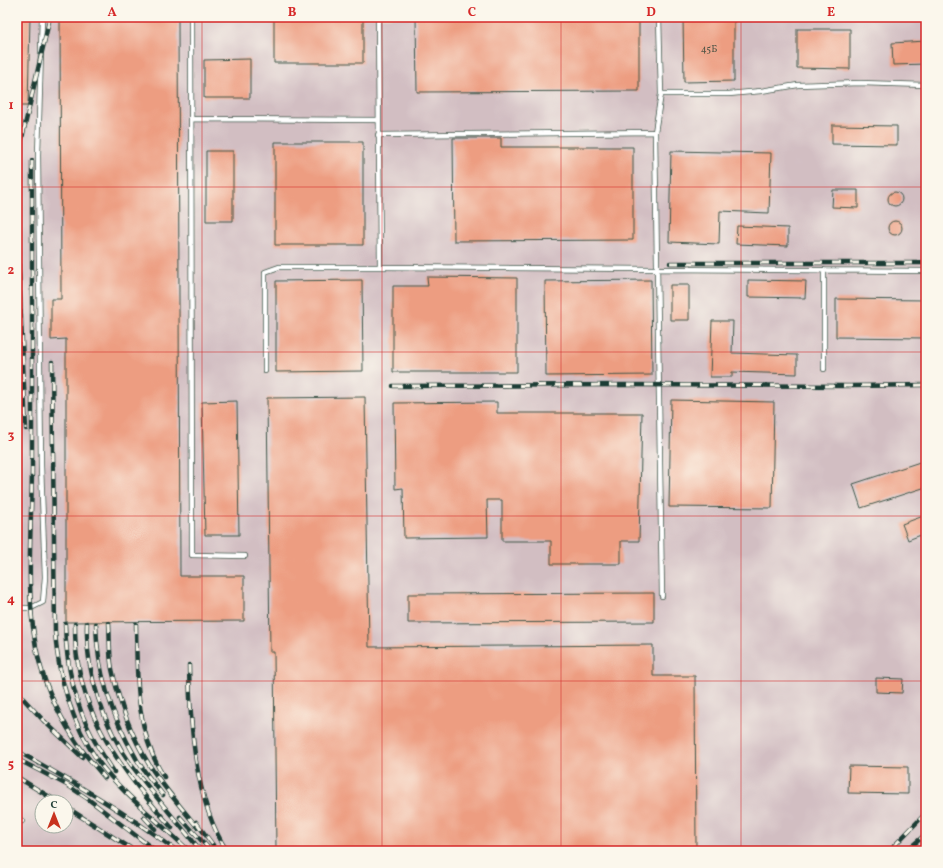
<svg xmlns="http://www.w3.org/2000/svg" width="943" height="868" font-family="Vollkorn,serif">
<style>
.industrial{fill:#d2bec2;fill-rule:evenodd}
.building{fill:#ed9d81}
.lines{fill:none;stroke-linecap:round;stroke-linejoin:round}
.service-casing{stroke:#3e5649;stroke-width:6}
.service{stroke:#fff;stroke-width:4.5}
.rail-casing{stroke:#1f3d34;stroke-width:4.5}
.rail{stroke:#fbf7ec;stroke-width:3;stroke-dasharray:9;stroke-linecap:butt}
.grid{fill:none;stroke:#d62828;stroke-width:1;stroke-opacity:0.55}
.labels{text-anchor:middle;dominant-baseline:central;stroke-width:4;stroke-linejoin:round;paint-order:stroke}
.number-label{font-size:10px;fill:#525547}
.neatline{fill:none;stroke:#d62828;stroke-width:1.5}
.grid-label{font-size:13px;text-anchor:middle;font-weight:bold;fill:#d62828}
</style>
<rect width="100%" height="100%" fill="#fbf7ec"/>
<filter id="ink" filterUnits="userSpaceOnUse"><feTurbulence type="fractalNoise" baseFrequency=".025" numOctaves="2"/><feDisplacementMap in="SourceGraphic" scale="8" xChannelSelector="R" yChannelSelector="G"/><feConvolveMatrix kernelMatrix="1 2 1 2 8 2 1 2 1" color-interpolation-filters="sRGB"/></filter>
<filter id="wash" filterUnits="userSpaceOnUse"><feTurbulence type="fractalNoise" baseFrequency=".012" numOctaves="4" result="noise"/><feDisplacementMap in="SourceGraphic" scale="16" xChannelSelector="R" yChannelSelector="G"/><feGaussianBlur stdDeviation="0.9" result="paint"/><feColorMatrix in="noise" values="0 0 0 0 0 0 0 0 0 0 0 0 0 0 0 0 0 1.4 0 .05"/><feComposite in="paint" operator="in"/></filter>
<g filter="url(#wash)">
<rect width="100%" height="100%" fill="#ebe2c2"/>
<path class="industrial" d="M17 17H926V851H17ZM42 802H66V826H42Z"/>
<g id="blocks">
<path class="building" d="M17 17H30L28 106H17Z
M60 17H178L180 576H244V621L66 622V339L51 340V299H61Z
M274 17H363V63H274Z
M416 17H639V91L417 92Z
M683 17H734V81L684 82Z
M797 29H850V69L797 68Z
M926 41V64L893 65 892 43Z
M250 59V98H204V60Z
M832 125 897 126V145L832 144Z
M453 138H501V147H633V240L454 241Z
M275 142H363V245H275Z
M206 151H233V221H206Z
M671 151 771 153 769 213 720 211 719 244 669 242Z
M833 190H858V208L832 207Z
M888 199a7 7 0 1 1 14 0a7 7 0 1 1-14 0Z
M888 228a7 7 0 1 1 14 0a7 7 0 1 1-14 0Z
M737 226 788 228V246L736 244Z
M427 277 517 278V372H393V286H428Z
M362 280 363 371 276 372V281Z
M651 280 652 375 546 376 545 281Z
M748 280 806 281 805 298 748 297Z
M670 285H689V320H670Z
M836 299 926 300V338L836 337Z
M712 321H733L732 353 797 355V374L732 372V377H710Z
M365 397 369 647 653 645V676H695L696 851H276L274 652H270L267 398Z
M671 400 774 402 772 508 669 507Z
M237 401 239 535H205L202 402Z
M497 402V413H642L639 541H621V564H551V541H502V500H487L488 537 404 538 403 488 395 489 394 403Z
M926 460V487L861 508 853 484Z
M926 515V533L908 540 902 524Z
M654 593V622L408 623V594Z
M876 678 903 679 902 693 876 692Z
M849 766 908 767V794L848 793Z"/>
</g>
</g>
<g filter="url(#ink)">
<use href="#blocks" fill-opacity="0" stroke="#3e5649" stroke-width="1"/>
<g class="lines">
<defs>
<path id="service" d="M191 17 192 555 245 556
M378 17 380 267
M659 17 661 94 655 132 662 596
M661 94H729L761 91 798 85 860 83 926 85
M192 119 378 120
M378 135 655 132
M824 270V369
M265 371V272L279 267H380L926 271
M17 608H31L43 602 45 577 41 466 38 155 42 17
M17 818 22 821"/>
</defs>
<use href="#service" class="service-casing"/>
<use href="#service" class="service"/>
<defs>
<path id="rail" d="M17 150 22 138 50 17
M32 161C32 262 32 364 32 465 32 524 25 589 36 647 42 680 57 712 75 740 84 754 95 766 105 778
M17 229 26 429
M670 263H926
M52 362 55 632C58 676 72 724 98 761 123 795 159 821 189 851
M393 386 628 385 850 386 926 385
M87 623C85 672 104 727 132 766 154 795 178 823 201 851
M109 623C110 639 109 654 112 669 119 703 132 737 150 766 164 788 181 807 197 827
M65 624C66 663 75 705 94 740 100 751 107 761 114 772
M75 624C75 637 75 650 78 663 88 728 130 780 172 828
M96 624C97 671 112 717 136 758 143 771 154 783 163 795
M136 624C137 676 135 731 164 777
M189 665C190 724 194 800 227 851
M17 692 43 720 82 757
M17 751C73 782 125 812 177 851
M17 759 67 785 88 799 156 851
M17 777 58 802
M66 807 135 851
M144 817 155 829
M180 817 211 851
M196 822 213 845
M894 846 926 813
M906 851 926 834
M919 851 926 845"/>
</defs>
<use href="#rail" class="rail-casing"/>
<use href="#rail" class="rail"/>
</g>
</g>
<path class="grid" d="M202 17V851M382 17V851M561 17V851M741 17V851M17 187H926M17 352H926M17 516H926M17 681H926"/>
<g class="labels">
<g class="number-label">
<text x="709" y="49">45Б</text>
</g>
</g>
<rect width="943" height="868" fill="none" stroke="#fbf7ec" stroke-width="44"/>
<g transform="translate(54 814)"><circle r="19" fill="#fbf7ec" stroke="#a3ada2"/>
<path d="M0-3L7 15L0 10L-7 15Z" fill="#c8321e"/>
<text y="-6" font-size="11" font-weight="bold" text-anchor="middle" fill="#1f3d34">С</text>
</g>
<rect x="22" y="22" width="899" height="824" class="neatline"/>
<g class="grid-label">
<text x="112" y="16">A</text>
<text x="292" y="16">B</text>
<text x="472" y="16">C</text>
<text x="651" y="16">D</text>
<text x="831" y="16">E</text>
<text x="11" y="109">1</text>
<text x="11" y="274">2</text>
<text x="11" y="439">3</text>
<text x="11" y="603">4</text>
<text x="11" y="768">5</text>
</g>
</svg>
